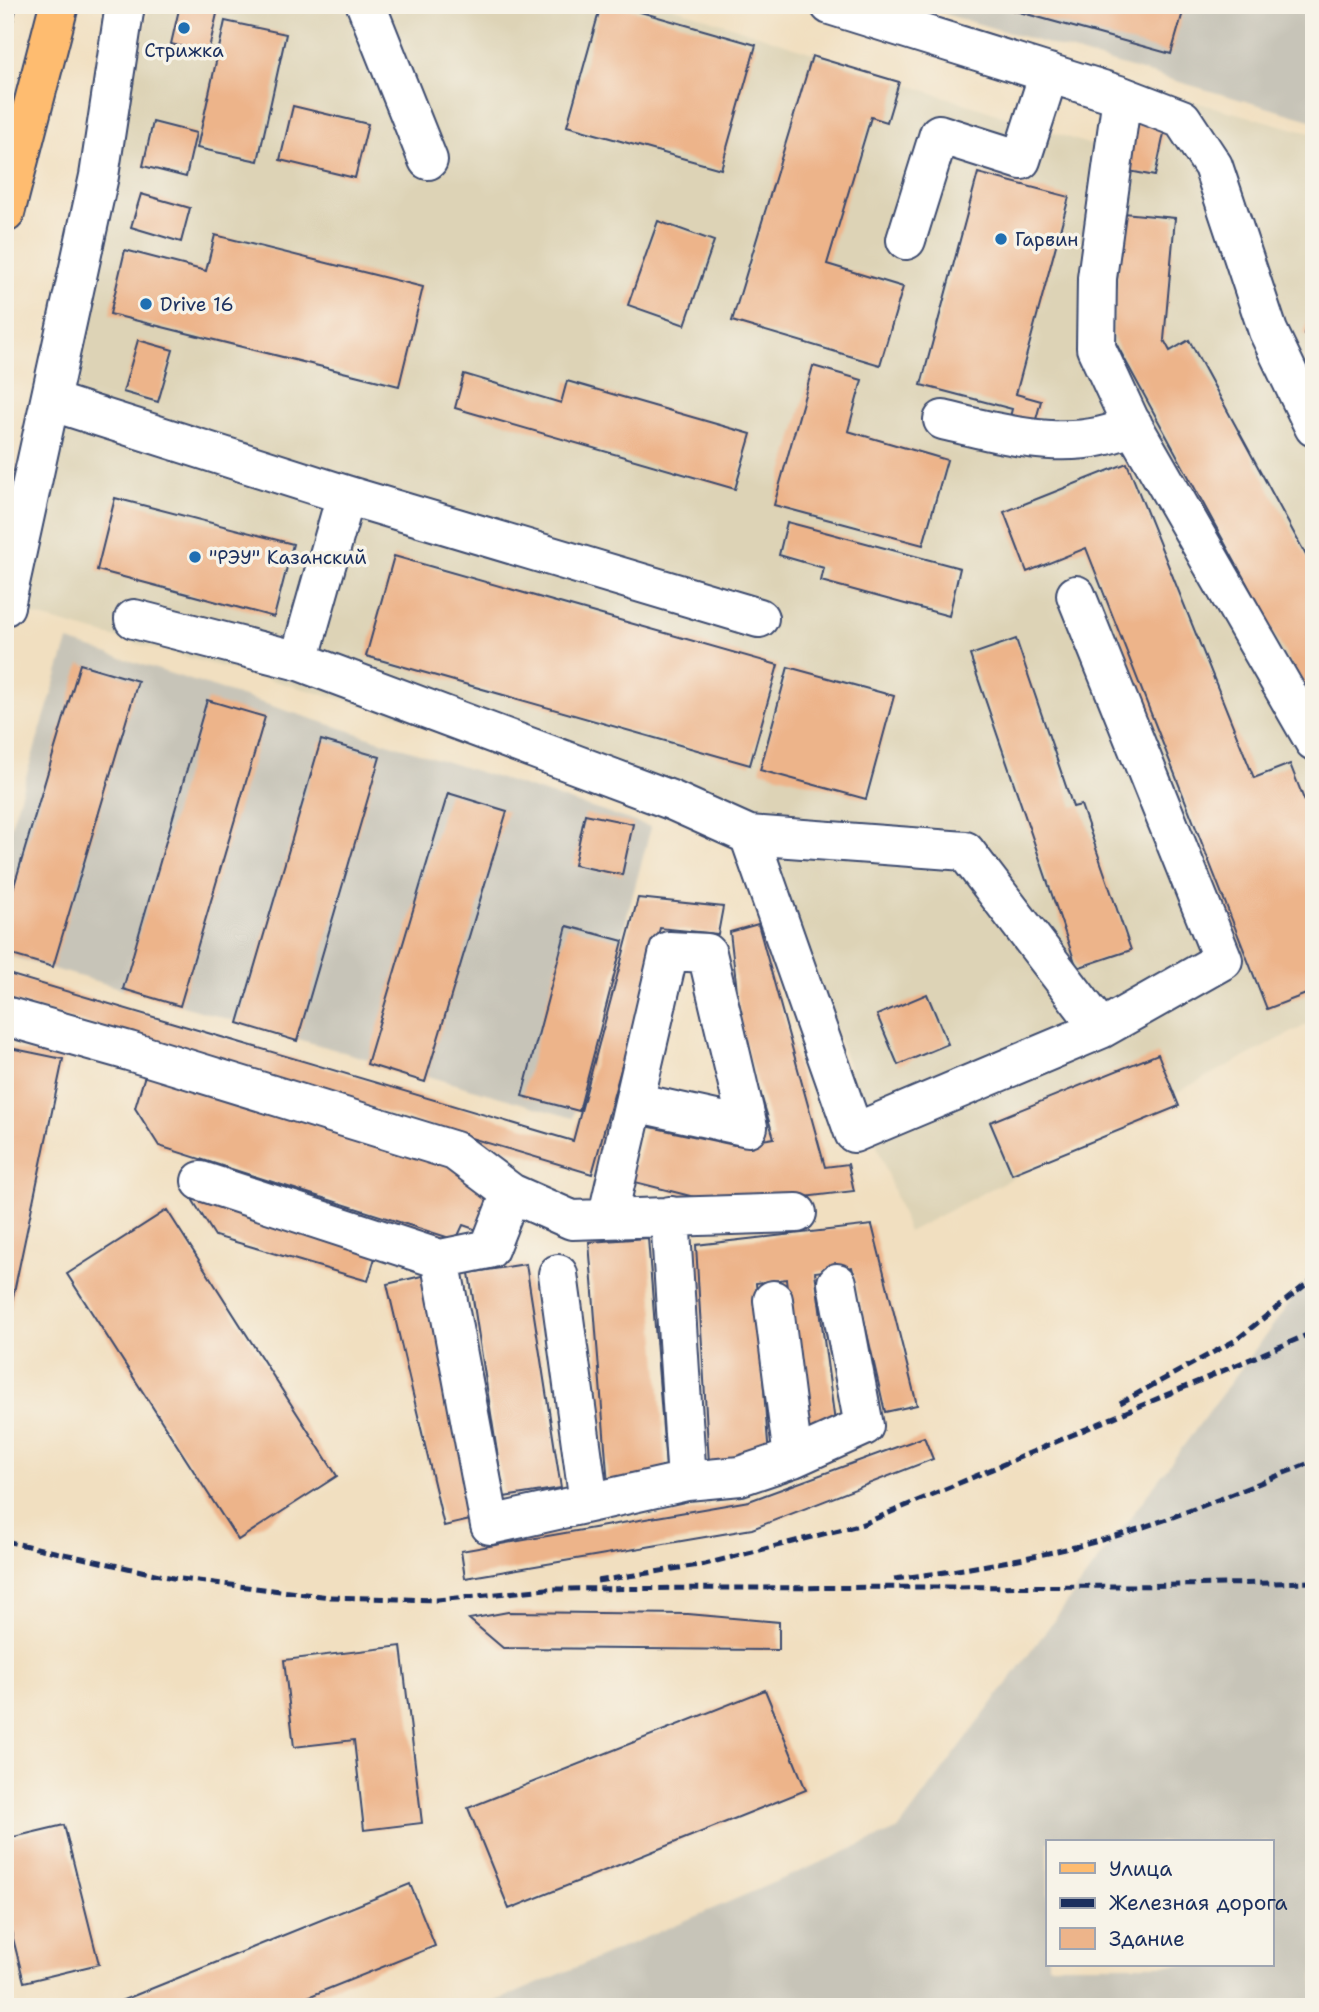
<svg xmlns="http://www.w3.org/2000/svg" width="1319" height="2012" font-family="'Shantell Sans',sans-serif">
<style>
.built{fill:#ddd3b6}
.industrial{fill:#c7c4b8;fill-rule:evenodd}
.building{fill:#edb48a}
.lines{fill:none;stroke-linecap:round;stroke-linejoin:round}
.minor-casing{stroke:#3b496d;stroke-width:42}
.major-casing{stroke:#3b496d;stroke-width:42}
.minor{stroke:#fff;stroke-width:38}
.major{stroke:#febc70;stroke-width:38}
.tram{stroke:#1b2f5e;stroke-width:2}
.rail{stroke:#1b2f5e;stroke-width:5;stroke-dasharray:10 5;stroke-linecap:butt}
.poi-dot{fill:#1f6fb2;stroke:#f7f3e8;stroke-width:2.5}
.labels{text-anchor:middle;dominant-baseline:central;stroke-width:7;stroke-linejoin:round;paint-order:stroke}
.poi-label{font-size:19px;fill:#1b2f5e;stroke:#f7f3e8;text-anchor:start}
</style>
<rect width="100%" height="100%" fill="#f7f3e8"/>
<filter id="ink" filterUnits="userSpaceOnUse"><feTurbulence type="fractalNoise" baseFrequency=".0143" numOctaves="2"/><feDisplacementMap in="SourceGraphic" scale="14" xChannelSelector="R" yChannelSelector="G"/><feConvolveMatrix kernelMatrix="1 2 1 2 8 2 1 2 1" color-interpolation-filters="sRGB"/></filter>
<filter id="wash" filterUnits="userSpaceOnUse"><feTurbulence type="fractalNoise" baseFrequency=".00686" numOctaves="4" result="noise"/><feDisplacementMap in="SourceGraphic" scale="28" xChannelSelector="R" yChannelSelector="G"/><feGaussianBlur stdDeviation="1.57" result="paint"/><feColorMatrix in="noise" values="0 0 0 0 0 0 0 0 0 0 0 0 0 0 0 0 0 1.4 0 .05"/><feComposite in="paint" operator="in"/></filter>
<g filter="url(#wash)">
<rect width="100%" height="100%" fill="#f1dfc0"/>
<path class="built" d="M150 5H667L1094 146 1142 88 1314 134V1021L908 1232 758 813 14 610Z"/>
<path class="industrial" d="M913 5H1314V121Z
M68 641 651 827 573 1118 5 955V845Z
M1314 1270V2007H483L899 1829ZM1048 1842H1272V1965H1048Z"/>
<g id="blocks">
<path class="building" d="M180 5H219L208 53 171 44Z
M601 5H616L756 45 721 169 567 126Z
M994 5H1185L1171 54Z
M225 21 286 34 258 161 197 148Z
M812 56 899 82 887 122 871 117 827 264 903 287 880 365 732 321Z
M293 106 368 124 355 178 280 160Z
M1135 118 1166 124 1155 176 1124 170Z
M153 122 196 133 186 177 143 166Z
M978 173 1069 197 1016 394 1041 401 1035 423 1010 417 1012 409 921 385Z
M141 194 190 208 181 242 131 227Z
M1123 213 1175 218 1164 340 1170 351 1189 340 1314 570V707L1112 336Z
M658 221 714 241 685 325 628 305Z
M215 235 423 287 399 386 110 314 125 250 206 271Z
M1313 301H1314V337L1304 334Z
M138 340 173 350 158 402 123 392Z
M813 366 862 380 848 431 947 460 923 545 774 505Z
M464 374 561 403 567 381 751 434 735 489 455 408Z
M1127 463 1254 778 1290 764 1314 825V991L1267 1009 1086 548 1027 572 1004 512Z
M115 498 293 544 274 617 97 570Z
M787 522 960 568 949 616 821 581 824 568 779 555Z
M394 556 778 665 750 765 366 656Z
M1016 639 1073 807 1081 805 1131 950 1077 968 970 655Z
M80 664 138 681 53 967 5 953V916Z
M788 667 894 696 866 799 760 770Z
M207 700 265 717 180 1006 123 989Z
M321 740 380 757 297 1041 238 1023Z
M448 793 507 811 425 1082 367 1064Z
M585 814 633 824 622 875 574 865Z
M638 898 723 907 718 934 660 928 592 1174 5 999V973L573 1141Z
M758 924 825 1167 848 1164 854 1191 730 1206 631 1181 646 1126 734 1145 774 1138 742 1032 730 932Z
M567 926 623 941 579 1111 522 1096Z
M927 994 948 1044 898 1065 877 1015Z
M5 1047 63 1059 6 1330H5Z
M1158 1054 1179 1106 1012 1174 990 1122Z
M146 1072 476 1173 491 1194 480 1231 463 1225 456 1240 159 1146 135 1108Z
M187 1191 378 1248 368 1281 215 1236Z
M167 1210 337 1476 238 1540 67 1274Z
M872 1225 917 1405 885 1412 852 1267 815 1272 836 1430 806 1434 786 1279 756 1283 769 1457 709 1463 696 1245Z
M648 1238 667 1480 608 1485 589 1242Z
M526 1264 561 1488 504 1497 469 1273Z
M426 1275 483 1517 444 1526 387 1284Z
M924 1437 933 1459 752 1529 465 1578 461 1551 749 1501Z
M508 1612 688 1614 779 1622V1650L503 1648 469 1619Z
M401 1646 422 1823 364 1830 354 1740 294 1747 284 1660Z
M765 1690 806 1790 509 1909 468 1808Z
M64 1825 99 1964 24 1982 5 1907V1839Z
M410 1884 435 1946 283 2007H106Z"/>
</g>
</g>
<g filter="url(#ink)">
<use href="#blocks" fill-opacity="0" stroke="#3b496d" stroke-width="2"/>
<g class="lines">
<defs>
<path id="minor" d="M366 5 428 160
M830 5 1122 96 1097 278 1096 348 1129 419 1314 741
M1122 96 1182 119 1213 166 1268 331 1314 427
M906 240 939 134 1021 160 1049 73
M50 401 346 495 759 618
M943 420C1003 434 1074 455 1133 425
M5 606 99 176 125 5
M134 619 299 661 671 800 749 835 965 851 1101 1029
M299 661 346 495
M749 835 854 1133 1101 1029 1223 960 1076 595
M5 1016 129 1051 455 1151 511 1193 572 1220 797 1213
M201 1181 440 1259 489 1249 511 1193
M670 1216 687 1481
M607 1219 669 951 707 953 748 1127 634 1102
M440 1259 490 1525 687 1481 740 1476 793 1458 864 1426 837 1283
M558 1274 589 1503
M773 1300 793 1458"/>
<path id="major" d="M5 213 59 5"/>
</defs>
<use href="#minor" class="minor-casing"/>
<use href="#major" class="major-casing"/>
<use href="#minor" class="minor"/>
<use href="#major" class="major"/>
<path class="tram" d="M5 53 17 5"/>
<path class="rail" d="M1120 1403 1236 1340 1314 1278
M5 1541 173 1578 330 1597 437 1600 546 1589 1133 1586 1314 1582
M894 1579C958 1571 1021 1560 1083 1545 1162 1525 1239 1491 1314 1461
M597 1581 705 1564 863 1524 1314 1332"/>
</g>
</g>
<g class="poi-dot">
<circle cx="184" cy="28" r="7"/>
<circle cx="1001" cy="239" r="7"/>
<circle cx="146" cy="304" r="7"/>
<circle cx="195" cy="557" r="7"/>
</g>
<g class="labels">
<g class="poi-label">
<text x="184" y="50" text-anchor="middle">Стрижка</text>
<text x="1015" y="239">Гарвин</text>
<text x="160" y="304">Drive 16</text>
<text x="209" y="557">"РЭУ" Казанский</text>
</g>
</g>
<rect width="1319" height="2012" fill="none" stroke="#f7f3e8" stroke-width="28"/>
<rect x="1046" y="1840" width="228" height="126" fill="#f7f3e8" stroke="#9fa5b1" stroke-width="2"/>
<rect x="1060" y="1863" width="35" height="10" fill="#febc70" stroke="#9fa5b1" stroke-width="2"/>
<text x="1109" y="1876" font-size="21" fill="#1b2f5e">Улица</text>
<rect x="1060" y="1898" width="35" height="10" fill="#1b2f5e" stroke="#9fa5b1" stroke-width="2"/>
<text x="1109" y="1910" font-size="21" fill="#1b2f5e">Железная дорога</text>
<rect x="1060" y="1928" width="35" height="21" fill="#edb48a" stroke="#9fa5b1" stroke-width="2"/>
<text x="1109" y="1946" font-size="21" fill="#1b2f5e">Здание</text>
</svg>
